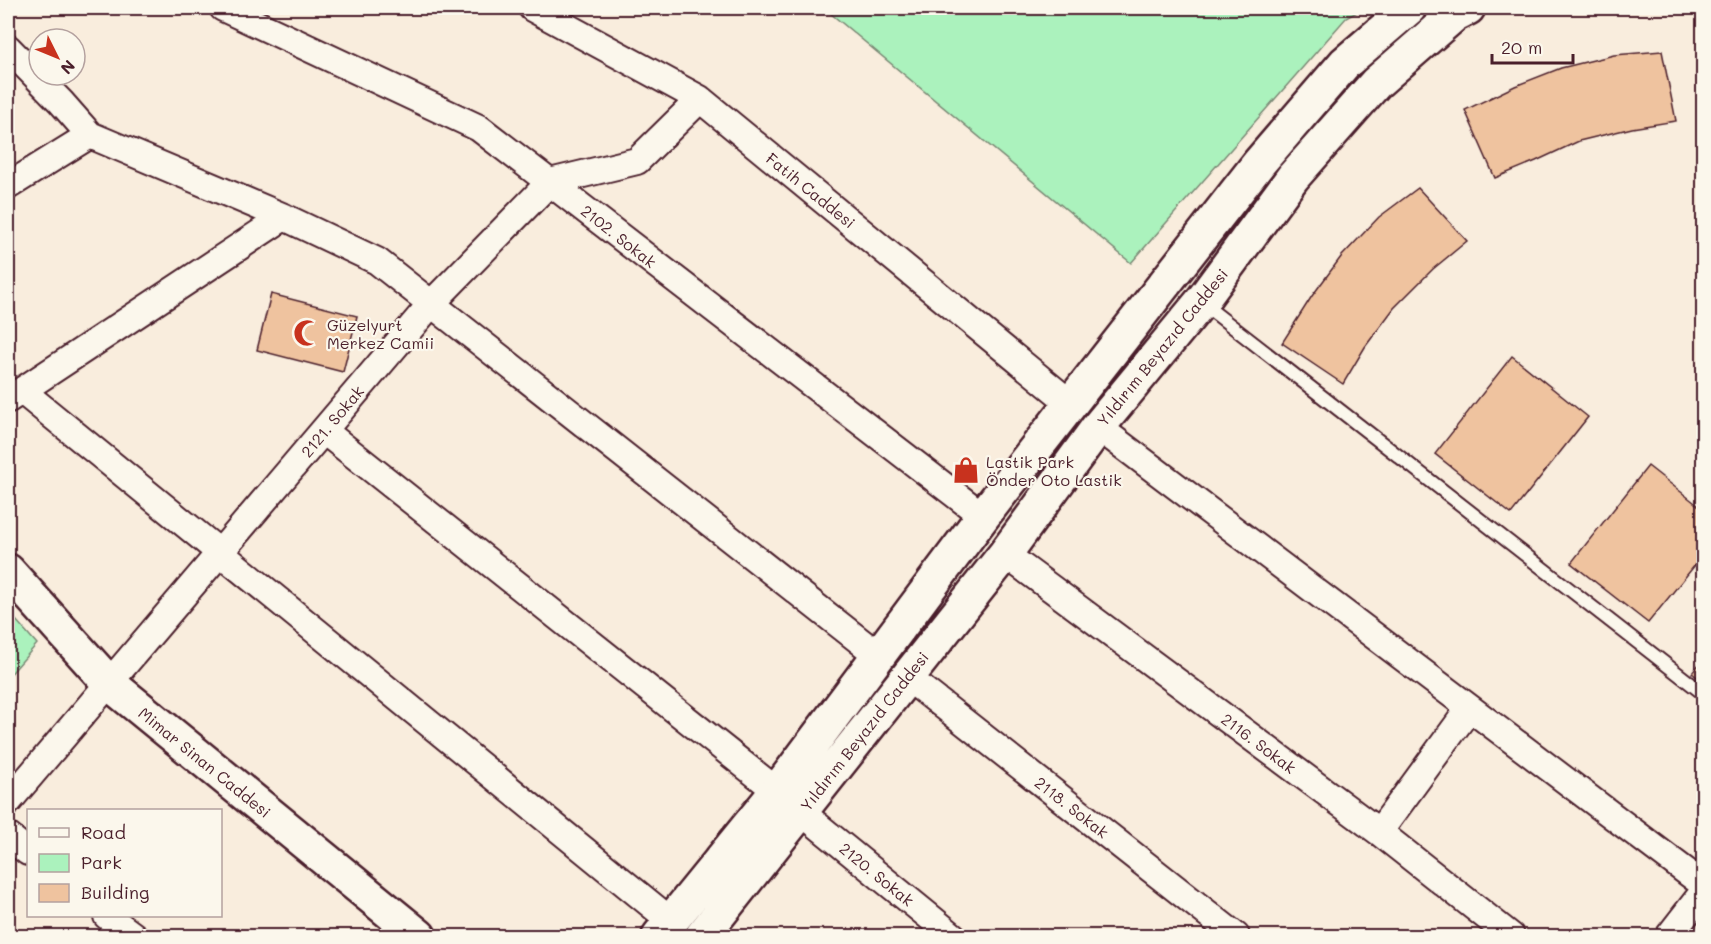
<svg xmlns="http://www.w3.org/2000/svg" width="1711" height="944" font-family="Mali,sans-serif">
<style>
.green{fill:#abf2bd;stroke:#7a8874;stroke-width:1.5}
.building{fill:#efc39f;stroke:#4a1f2b;stroke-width:1.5}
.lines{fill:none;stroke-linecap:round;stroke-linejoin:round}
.lane-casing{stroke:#4a1f2b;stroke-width:16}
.street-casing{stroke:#4a1f2b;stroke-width:30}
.secondary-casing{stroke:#4a1f2b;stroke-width:38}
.lane{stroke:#fbf7ec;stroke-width:12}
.street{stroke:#fbf7ec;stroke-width:26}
.secondary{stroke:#fbf7ec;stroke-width:33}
.labels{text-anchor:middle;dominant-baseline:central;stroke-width:4.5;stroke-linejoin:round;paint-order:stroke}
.street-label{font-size:16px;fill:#4a1f2b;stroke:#fbf7ec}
.poi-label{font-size:16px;fill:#4a1f2b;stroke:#fbf7ec;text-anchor:start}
</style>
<rect width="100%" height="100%" fill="#f9eddd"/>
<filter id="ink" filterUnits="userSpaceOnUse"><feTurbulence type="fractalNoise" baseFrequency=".0167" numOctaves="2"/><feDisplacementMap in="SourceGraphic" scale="12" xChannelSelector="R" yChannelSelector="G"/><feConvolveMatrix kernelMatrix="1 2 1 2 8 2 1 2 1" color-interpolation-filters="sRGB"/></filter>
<g filter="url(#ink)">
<path class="green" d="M824 8H1364L1346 18 1131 263Z
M8 611 37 644 8 677Z"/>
<path class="building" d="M1662 51 1676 121 1632 128 1579 141 1536 161 1495 178 1465 110 1515 86 1561 68 1614 55Z
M1418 188 1467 241 1433 269 1394 308 1365 347 1343 384 1282 343 1312 296 1341 257 1379 217Z
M271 294 357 316 343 372 257 350Z
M1512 356 1588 417 1511 514 1435 454Z
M1648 466 1704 510V554L1648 623 1571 563Z
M1704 658V682L1692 673Z"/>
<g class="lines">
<defs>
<path id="lane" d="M1202 303 1704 694"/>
<path id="street" d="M223 8 479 128 983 516
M532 8 700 99 1070 403
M8 48 61 102 90 135 284 217 377 261 879 656
M8 186 90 135
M22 391 671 921
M9 399 284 217
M1098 427 1704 885
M324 431 777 791
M1005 554 1379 832 1511 936
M907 677 1236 936
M8 802 431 304 550 182 637 161 700 99
M801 812 953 936
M1379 832 1469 709
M8 836 28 852
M107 916 134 936
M1669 936 1704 891"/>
<path id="secondary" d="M8 571 109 683 419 936
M659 936 777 791 983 516 1259 163 1345 63 1409 8
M702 936 1005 554 1098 427 1201 302 1293 177 1376 83 1454 15 1468 8"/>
</defs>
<use href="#lane" class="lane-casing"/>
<use href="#street" class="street-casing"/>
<use href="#secondary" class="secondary-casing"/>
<use href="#lane" class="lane"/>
<use href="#street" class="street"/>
<use href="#secondary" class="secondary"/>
</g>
</g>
<defs>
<symbol id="mosque-bare" viewBox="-9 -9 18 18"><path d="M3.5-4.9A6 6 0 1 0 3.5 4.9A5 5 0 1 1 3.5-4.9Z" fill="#c8321e" stroke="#fbf7ec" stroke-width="2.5" paint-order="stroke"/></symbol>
<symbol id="shop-bare" viewBox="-9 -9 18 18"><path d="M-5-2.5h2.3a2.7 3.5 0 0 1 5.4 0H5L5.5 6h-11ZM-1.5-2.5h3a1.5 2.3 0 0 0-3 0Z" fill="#c8321e" stroke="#fbf7ec" stroke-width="2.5" paint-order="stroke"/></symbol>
</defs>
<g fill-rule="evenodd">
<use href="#mosque-bare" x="288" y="314" width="38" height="38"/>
<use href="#shop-bare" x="947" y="451" width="38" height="38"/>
</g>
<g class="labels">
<g class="street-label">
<text transform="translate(811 190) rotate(39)">Fatih Caddesi</text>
<text transform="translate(619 236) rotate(38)">2102. Sokak</text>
<text transform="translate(1162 347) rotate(-51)">Yıldırım Beyazıd Caddesi</text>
<text transform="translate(332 421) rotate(-50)">2121. Sokak</text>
<text transform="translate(864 731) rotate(-52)">Yıldırım Beyazıd Caddesi</text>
<text transform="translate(1259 743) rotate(37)">2116. Sokak</text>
<text transform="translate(205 762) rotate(39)">Mimar Sinan Caddesi</text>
<text transform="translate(1072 807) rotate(38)">2118. Sokak</text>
<text transform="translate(877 874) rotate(39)">2120. Sokak</text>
</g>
<g class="poi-label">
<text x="327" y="324">Güzelyurt<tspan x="327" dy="18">Merkez Camii</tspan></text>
<text x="986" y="461">Lastik Park<tspan x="986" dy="18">Önder Oto Lastik</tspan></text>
</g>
</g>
<rect width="1711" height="944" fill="none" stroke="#fbf7ec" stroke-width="30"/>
<rect x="15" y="15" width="1681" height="914" fill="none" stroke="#4a1f2b" stroke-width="2" filter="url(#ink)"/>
<rect x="27" y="809" width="195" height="108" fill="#fbf7ec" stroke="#b4a19f" stroke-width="1.5"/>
<rect x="39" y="828" width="30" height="9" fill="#fbf7ec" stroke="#b4a19f" stroke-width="1.5"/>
<text x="81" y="839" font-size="18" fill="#4a1f2b">Road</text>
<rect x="39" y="854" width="30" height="18" fill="#abf2bd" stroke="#b4a19f" stroke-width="1.5"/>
<text x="81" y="869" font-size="18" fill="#4a1f2b">Park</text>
<rect x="39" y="884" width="30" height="18" fill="#efc39f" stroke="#b4a19f" stroke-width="1.5"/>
<text x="81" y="899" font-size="18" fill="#4a1f2b">Building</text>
<g transform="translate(57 57) rotate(133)"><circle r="28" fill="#fbf7ec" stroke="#b4a19f" stroke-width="1.5"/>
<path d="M0-4.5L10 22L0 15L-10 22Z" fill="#c8321e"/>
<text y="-9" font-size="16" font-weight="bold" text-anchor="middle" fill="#4a1f2b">N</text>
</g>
<path d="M1492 54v9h81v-9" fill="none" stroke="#4a1f2b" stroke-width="3"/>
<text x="1501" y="54" font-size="18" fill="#4a1f2b" stroke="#fbf7ec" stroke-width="4.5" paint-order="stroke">20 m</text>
</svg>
